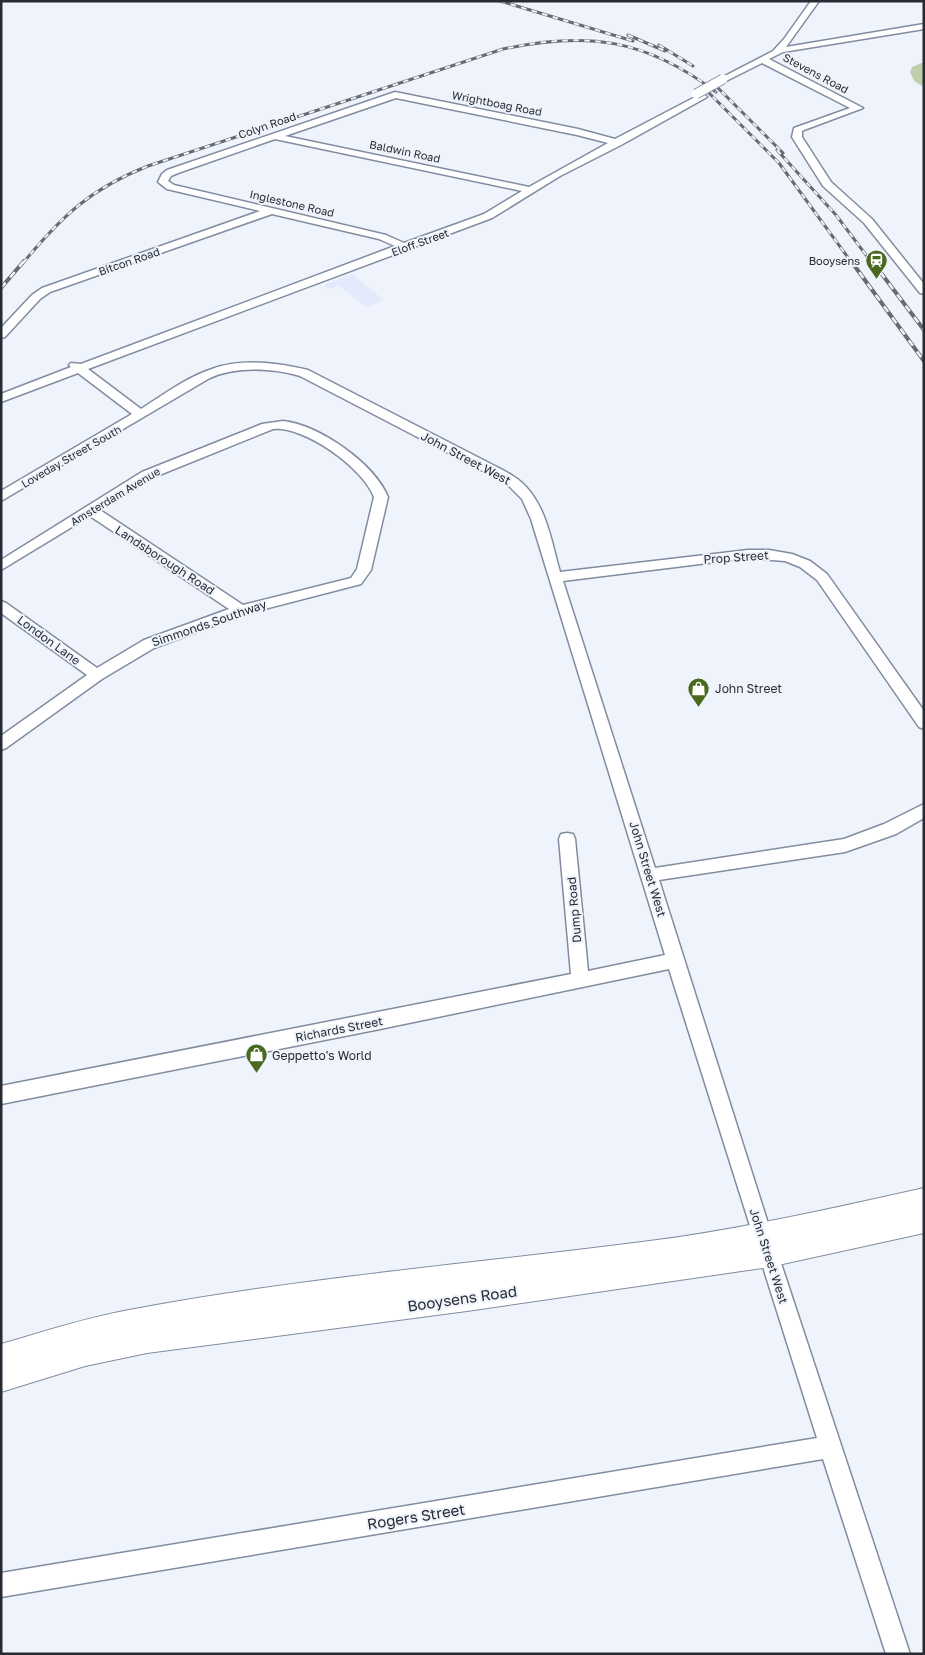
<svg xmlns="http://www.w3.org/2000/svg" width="925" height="1655" font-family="'Golos Text',sans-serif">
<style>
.built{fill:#e2eafc}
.green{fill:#bdd0a9}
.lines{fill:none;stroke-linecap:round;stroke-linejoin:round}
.minor-casing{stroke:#828ca0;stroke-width:3}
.major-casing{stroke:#828ca0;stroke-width:2}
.minor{fill:#fff;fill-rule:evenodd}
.major{fill:#fff;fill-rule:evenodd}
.rail-far1-casing{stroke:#666a73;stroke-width:3}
.rail-casing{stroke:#666a73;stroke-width:4}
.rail-far1{stroke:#eff3fc;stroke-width:2;stroke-dasharray:5.5;stroke-linecap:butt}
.rail{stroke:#eff3fc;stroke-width:2.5;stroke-dasharray:7;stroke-linecap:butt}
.minor-bridge-casing{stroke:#828ca0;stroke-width:11;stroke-linecap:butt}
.minor-bridge{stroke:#fff;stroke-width:9}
.labels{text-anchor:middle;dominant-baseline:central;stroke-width:4;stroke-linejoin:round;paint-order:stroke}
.far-street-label{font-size:11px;fill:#272b34;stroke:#eff3fc}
.far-poi-label{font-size:11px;fill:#272b34;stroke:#eff3fc;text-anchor:end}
.street-label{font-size:12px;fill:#272b34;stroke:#eff3fc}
.poi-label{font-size:12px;fill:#272b34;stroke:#eff3fc;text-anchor:start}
.near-street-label{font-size:15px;fill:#272b34;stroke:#eff3fc}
</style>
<rect width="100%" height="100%" fill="#eff3fc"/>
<path class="built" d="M352 274 370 289 384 300 366 307 339 286 329 289 324 285Z"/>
<path class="green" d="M924 62V87L914 81 910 72 912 67Z"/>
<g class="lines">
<defs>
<path id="minor" d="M811 1H819L786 47 924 24V29L783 52 769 59 863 108 804 130 802 131V137L831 182 872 219 924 284V294L920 293 864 223 823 186 792 137 794 128 850 108 762 63 726 81 723 82 719 79 773 51 784 39Z
M395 92 578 129 615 139 699 95H705L707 97 621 145 560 176 492 218 88 369 141 409C163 395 187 377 212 369 241 358 279 363 308 370L491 464C504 471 518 477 527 488 547 510 552 544 560 572L748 550H769L792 554 810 561 827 574 924 711V729L919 727 817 580 800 567 785 561 748 558 563 581 655 868 844 839 884 824 924 804V818L896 834 845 852 659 880 772 1236 910 1654H886L823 1459 1 1597V1573L817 1438 669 969 380 1029 1 1104V1086L571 974 559 839 561 834 567 833 573 834 575 839 588 971 665 955 531 519 522 499 506 483 300 376C272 368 234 366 208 379L1 501V491L132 414 78 373 1 402V394L71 367 69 365 71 363 81 364 395 246 379 239 272 214 50 292 40 299 5 337 1 338V328L32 295 42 288 260 211 167 189 158 182 162 174 167 170ZM396 98 577 135 608 143 529 187 285 136ZM275 139 522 191 484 214 404 243 386 235 174 185 168 181 171 176 178 173Z
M283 421C319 425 374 463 388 497L371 570 361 584 245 614 154 648 102 679 6 748 1 750V736L87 675 1 613V601L6 603 97 668 144 640 229 609 90 516 1 570V560L142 472 262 424ZM273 429C305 426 363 468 374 497L357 569 351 578 243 605 100 510 152 478Z"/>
<path id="major" d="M924 1188V1233L769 1267 467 1311 147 1353 85 1366 1 1392V1344C43 1332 85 1318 129 1310 298 1278 471 1264 642 1242 737 1230 830 1209 924 1188Z"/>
</defs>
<use href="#minor" class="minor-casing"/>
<use href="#major" class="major-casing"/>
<use href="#minor" class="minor"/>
<use href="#major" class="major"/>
<defs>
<path id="rail-far1" d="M500 1 633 41
M628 35 665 51
M659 45 693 66
M714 84 783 153
M705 89 779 163 852 263
M777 150 836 215 872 263
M23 263C62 216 90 189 148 166L503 49C588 31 646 39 716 92"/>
<path id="rail" d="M851 261 924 361
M872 261 924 330
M1 288 24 261"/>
</defs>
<use href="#rail-far1" class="rail-far1-casing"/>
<use href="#rail" class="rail-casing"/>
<use href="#rail-far1" class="rail-far1"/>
<use href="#rail" class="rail"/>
<defs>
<path id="minor-bridge" d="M696 94 723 79"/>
</defs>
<use href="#minor-bridge" class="minor-bridge-casing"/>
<use href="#minor-bridge" class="minor-bridge"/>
</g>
<defs>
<symbol id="station-pin" viewBox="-11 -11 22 30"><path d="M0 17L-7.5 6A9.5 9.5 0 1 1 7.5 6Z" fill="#4a691e" stroke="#eff3fc"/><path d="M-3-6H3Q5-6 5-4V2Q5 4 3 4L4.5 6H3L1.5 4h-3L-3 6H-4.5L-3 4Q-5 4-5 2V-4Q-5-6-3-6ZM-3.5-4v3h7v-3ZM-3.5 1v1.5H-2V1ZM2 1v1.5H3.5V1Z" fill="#fff"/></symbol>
<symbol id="shop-pin" viewBox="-11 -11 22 30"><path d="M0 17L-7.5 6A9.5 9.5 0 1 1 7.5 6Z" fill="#4a691e" stroke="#eff3fc"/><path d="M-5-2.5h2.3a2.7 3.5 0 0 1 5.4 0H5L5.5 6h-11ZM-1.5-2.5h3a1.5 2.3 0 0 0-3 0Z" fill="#fff"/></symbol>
</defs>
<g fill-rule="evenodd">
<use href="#station-pin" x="864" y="248" width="25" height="34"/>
<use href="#shop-pin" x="686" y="676" width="25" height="34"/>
<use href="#shop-pin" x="244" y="1042" width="25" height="34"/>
</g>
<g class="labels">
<g class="far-street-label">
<text transform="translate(816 73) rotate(28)">Stevens Road</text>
<text transform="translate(497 103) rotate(11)">Wrightboag Road</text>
<text transform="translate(267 125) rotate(-19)">Colyn Road</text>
<text transform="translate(405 151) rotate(12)">Baldwin Road</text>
<text transform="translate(292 203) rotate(13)">Inglestone Road</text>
<text transform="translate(420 242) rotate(-20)">Eloff Street</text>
<text transform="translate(129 261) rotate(-19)">Bitcon Road</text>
<text transform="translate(71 456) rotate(-30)">Loveday Street South</text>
<text transform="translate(115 496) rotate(-31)">Amsterdam Avenue</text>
</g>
<g class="far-poi-label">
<text x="860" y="260">Booysens</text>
</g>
<g class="street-label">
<text transform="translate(466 458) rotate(28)">John Street West</text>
<text transform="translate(736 557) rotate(-4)">Prop Street</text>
<text transform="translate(165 560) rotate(33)">Landsborough Road</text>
<text transform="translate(209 623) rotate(-19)">Simmonds Southway</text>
<text transform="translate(49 640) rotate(36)">London Lane</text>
<text transform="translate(648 869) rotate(73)">John Street West</text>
<text transform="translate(574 910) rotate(-95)">Dump Road</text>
<text transform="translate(339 1029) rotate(-11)">Richards Street</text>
<text transform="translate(769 1256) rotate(72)">John Street West</text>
</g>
<g class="poi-label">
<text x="715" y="688">John Street</text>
<text x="272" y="1055">Geppetto's World</text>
</g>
<g class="near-street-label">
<text transform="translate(462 1298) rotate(-8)">Booysens Road</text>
<text transform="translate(416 1516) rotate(-9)">Rogers Street</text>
</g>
</g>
<rect width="925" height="1655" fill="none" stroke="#272b34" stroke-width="5"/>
</svg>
